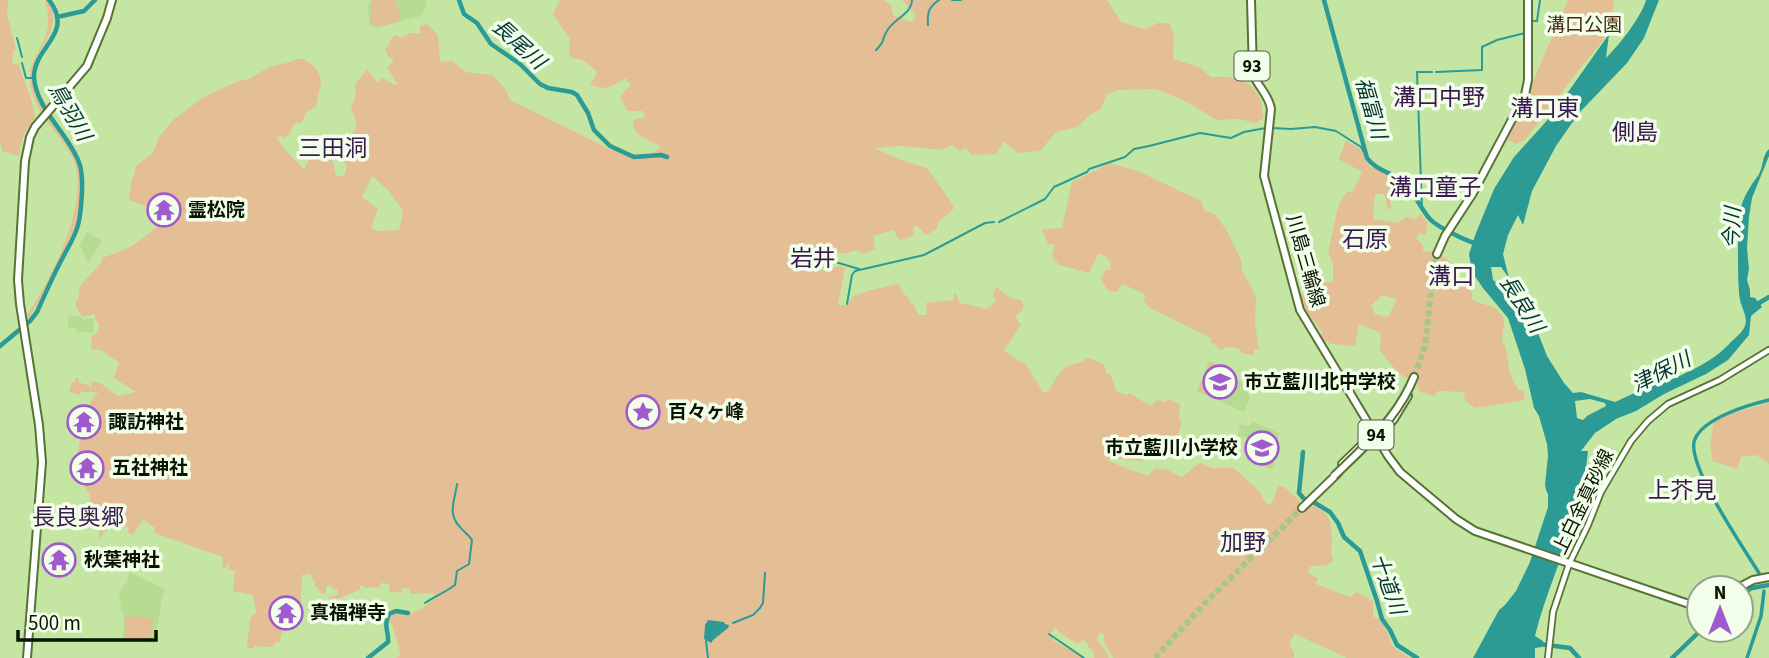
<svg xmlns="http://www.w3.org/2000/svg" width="1769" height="658" font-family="'Source Sans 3','Noto Sans JP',sans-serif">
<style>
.built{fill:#b6db91}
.green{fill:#e4bf96;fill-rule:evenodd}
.water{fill:#2c9b95;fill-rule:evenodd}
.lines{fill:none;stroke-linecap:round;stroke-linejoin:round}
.stream{stroke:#2c9b95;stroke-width:2}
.canal{stroke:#2c9b95;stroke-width:3.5}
.river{stroke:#2c9b95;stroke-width:4.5}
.primary-tunnel{stroke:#a8c68a;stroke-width:6;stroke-dasharray:6 3;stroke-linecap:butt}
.secondary-casing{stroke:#567334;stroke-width:8}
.primary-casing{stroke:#567334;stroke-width:10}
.trunk-casing{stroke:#567334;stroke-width:10}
.secondary{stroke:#fff;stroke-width:4.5}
.primary{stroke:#fff;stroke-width:6}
.trunk{stroke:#fff;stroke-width:6}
.primary-bridge-casing{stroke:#567334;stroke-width:10;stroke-linecap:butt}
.primary-bridge{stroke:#fff;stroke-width:6}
.labels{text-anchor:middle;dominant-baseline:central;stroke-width:7;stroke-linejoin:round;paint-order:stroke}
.shield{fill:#f3feea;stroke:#4f5a46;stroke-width:2}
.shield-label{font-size:18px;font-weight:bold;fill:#091400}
.park-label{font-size:19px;fill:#412c12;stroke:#f3feea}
.poi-label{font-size:19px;font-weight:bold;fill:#091400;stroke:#f3feea;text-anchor:start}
.street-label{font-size:19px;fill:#091400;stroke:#f3feea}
.water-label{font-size:21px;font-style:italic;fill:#043835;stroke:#f3feea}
.quarter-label{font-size:23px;fill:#3a1950;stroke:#f3feea}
</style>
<rect width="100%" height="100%" fill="#c4e6a2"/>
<path class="built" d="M370 0H425L427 4 421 16 376 28 370 26 368 7Z
M87 232 102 241 88 263 80 245Z
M69 316H80L84 320 92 318 94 320 93 333 77 332 76 328 67 327Z
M1209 361 1234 374 1245 388 1250 398 1244 412 1197 391Z
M1252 421 1279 433 1273 470 1246 459 1248 438 1238 436 1240 424 1250 426Z
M129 572 165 589 162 598 158 626 155 630 154 643 123 640 124 614H122L119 594 123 586 127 583Z"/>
<path class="green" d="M0 0H8L7 14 16 49 13 52 12 63 19 65C22 77 38 110 34 120 32 123 29 126 27 129 22 138 20 146 19 156L4 152 1 149V143L0 142Z
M45 0H48C65 28 36 46 33 71 32 76 33 82 34 87 36 100 44 111 51 121 61 136 73 151 79 168 84 183 79 213 75 228L38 303 26 322 25 318C49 283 95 197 71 155 58 132 32 109 30 81 28 66 37 55 43 42 50 28 49 15 45 0Z
M371 0H396L400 16 397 22 378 26 371 24 370 18 372 17Z
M560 0H884L891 5 893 15 911 22 916 16 902 0H1107L1121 22 1145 29 1158 23H1169L1174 34 1173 59 1199 67 1211 77C1229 76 1249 77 1258 95 1262 101 1262 111 1264 118L1255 123 1239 119 1217 120 1183 100 1156 89 1119 90 1107 94 1101 109 1090 115 1077 127 1056 132 1040 151 1019 153 1003 141 997 154 972 155 966 148 960 151 952 145 942 150 901 146 874 148 904 161 927 168 953 205V210L938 222 937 229 926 235 916 225 913 229 914 236 899 240 894 230 873 236 875 249 863 254 856 250C842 256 835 254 822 245L815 249 818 271 840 266 845 268 838 305H847L852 297 871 290 898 284 904 294 908 297 910 303 914 305 918 315H927L926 303 953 300 954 293 956 294 960 304C964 304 968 304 972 305 986 308 985 313 996 300L993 294 996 286C1002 293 1012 300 1021 300L1024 305 1022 311 1015 316 1021 325 1004 351 1026 365 1043 392H1048C1053 384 1058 372 1066 367 1073 363 1080 364 1087 358L1093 359 1104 365 1107 374H1110L1117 392 1127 395 1129 393 1151 406 1157 400 1164 402 1169 399 1180 404 1179 420 1182 421 1178 436 1168 435 1161 455 1147 456 1144 461 1109 458 1108 461C1122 466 1135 473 1149 475L1155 468 1168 470 1181 477C1189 474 1192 466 1201 463L1212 468H1234L1258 490 1266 503 1270 505 1273 501 1278 486H1283L1302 503 1301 505 1305 508 1311 504C1315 507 1322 510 1326 514 1334 525 1332 543 1331 556L1333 558 1332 562 1326 565 1309 567 1308 572 1312 576 1318 578 1316 584 1350 597 1357 592 1373 601V616C1386 623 1388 633 1392 646L1410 658H1347L1295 634 1289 643 1294 653V658H1113L1103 640 1104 636 1102 633 1099 634 1097 639 1101 645H1102L1109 658H1094L1093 649H1090L1086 642 1083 640 1078 644 1060 633 1055 628 1050 634 1054 641 1084 658H395L401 656 392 624 388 623 390 615 389 611 396 609 403 610 408 615 423 608 435 598 433 593 411 594 409 589 402 588 401 593 389 591V584L380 583 379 587 365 588 364 585 360 586V590L340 598 329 599V596L338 595 337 589H333L331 586H326V593H320L318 587H315V580L312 579 310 574 302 575 301 602H297V604L284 603 282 609 276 608 274 610V612L287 620C285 628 280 634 280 642L275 643 273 647 254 646V648H247L250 619 256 612 253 595 233 591 235 569 233 571 228 569 230 559 226 568 222 567 223 557 154 533 155 528 143 519 133 535 128 533 129 527C117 525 105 525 101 538L99 537 100 534 95 519 98 517 92 502H89L90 495C78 483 73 446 85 430L80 434 69 426 73 417 88 426 91 401 98 392H80V395L69 392 72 382H75L76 378H79L78 382 90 386 91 391 92 381 104 384 101 389 104 386 118 396 136 392 114 378 119 363 101 350 91 349 92 335 98 333 99 323 95 319V314L83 317 79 313 75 303 78 299 80 286 102 262V258C111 255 121 251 130 247 148 237 154 223 176 222L171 202 165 200 163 204H160L158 206 154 204V209L129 200 132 178 134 177 136 166 153 153 159 137 174 119 204 97 236 82 249 79 271 66 287 63 296 59H304C330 77 319 83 316 107L307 112 301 123 294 124 289 134 284 138 280 135 277 138 282 146 304 170 313 151C333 155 332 155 336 175L343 177C351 164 342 158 332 150L337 135 351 137 357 125 351 107 356 95 355 85 367 69 377 82 383 78 393 84 398 85 387 68 394 61 389 57 385 50 394 35 401 38 410 33H420V26L427 24 438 35 440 62 453 61 465 72 492 75 505 88 510 100 612 150 615 147C631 154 647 160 661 147L637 134 633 125 634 120 645 117 643 111H627L620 96 631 85 625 78C610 88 607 91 590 84L595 77 597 72 583 60 572 58 569 53 570 39 553 14ZM372 176 389 191 403 211 399 230 377 231 371 228 378 209 362 197Z
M1568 0H1614L1612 19 1604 39 1578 71 1526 139 1517 144 1504 139 1528 93Z
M1346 140 1361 150 1369 166 1392 177 1398 184 1390 194 1391 209H1388L1384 194H1375L1373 219 1397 223 1407 217 1415 219 1421 214 1427 222 1426 235 1419 233 1416 239 1423 245V251C1438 252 1448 258 1457 269L1456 273 1448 278 1451 282 1464 281 1472 293V299C1480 306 1493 303 1500 313 1508 322 1502 328 1502 339 1502 343 1505 345 1506 349 1509 365 1508 375 1519 390L1523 389 1525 400 1475 408 1464 400 1465 392 1438 391 1434 396 1420 392 1416 383 1398 373 1380 351 1381 333 1359 324 1355 346 1332 344 1323 341 1320 335 1323 332 1310 317 1306 316 1301 309 1299 297 1303 292 1311 289 1318 270 1322 273 1323 280 1328 283 1333 281V265L1328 252 1338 207 1343 196 1347 192 1353 191 1362 172 1339 159ZM1382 295 1397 299 1388 317 1375 314 1371 306Z
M1110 163 1138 171 1201 201 1205 211 1215 214 1227 231 1241 260 1242 271 1256 296 1255 324 1259 349 1254 350V356L1242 353 1238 348 1225 347 1222 351 1211 342V338L1148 307 1144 301 1145 294 1122 284 1117 292 1108 291 1101 280 1105 270H1110L1111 264 1106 256 1098 254 1089 273 1059 265 1052 256 1055 245 1048 244 1042 229 1062 228 1072 182Z
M1211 362 1229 372 1216 399 1200 391 1199 388Z
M1769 402V464L1756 455 1741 457 1737 469 1713 461 1710 446 1714 420Z
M1251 444 1275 448 1272 467 1249 459Z
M126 616 153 619 150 638 145 640 127 638 125 635Z"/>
<path class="water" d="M1646 0H1659L1644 38 1627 63 1579 113 1556 146 1532 191 1523 225 1518 215 1508 235 1503 254 1509 278 1501 267H1491L1493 280 1518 297 1538 333 1547 356 1564 383 1573 393 1581 392 1615 402 1656 383H1663C1688 372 1712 363 1731 342 1736 337 1742 333 1745 326 1748 317 1742 309 1740 300 1737 285 1737 218 1742 204 1745 195 1751 185 1757 177 1764 169 1761 156 1769 149V156L1752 198 1749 217 1747 248 1749 269 1747 280 1750 290V297L1755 298 1762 307 1751 316 1749 335 1728 360 1706 374 1664 394 1636 411 1616 419 1595 433 1581 451H1588C1586 470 1584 488 1579 506 1566 550 1546 591 1535 636L1543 641 1542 647 1535 648V658H1473L1499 610 1505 605 1516 591 1530 562 1548 507V494L1546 490 1545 484 1548 456 1547 444 1539 416 1534 408 1525 369 1508 318 1483 288 1472 272 1469 254 1476 233 1494 189 1514 157 1552 115 1609 34 1606 58C1619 45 1641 18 1646 0ZM1590 399 1605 403 1606 406 1587 416 1583 420 1577 418 1575 401Z
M708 620 724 622 725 624 729 625 728 628 713 640 711 643 704 639 705 625Z"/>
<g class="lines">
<path class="stream" d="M952 0H961
M1531 21H1537L1540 0
M928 25C927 12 929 7 939 0
M17 38 22 57
M876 50C886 41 881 40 887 31 894 18 911 15 912 0
M22 63 26 78H34
M1436 72 1482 70V47L1497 40 1525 33
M1272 128 1291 129 1315 127 1336 131 1361 147 1367 158
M1422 208 1417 72H1432
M999 222 1045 199 1054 187 1087 172 1089 169 1125 157 1134 149 1149 146 1200 133 1231 138 1244 132 1266 128
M816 250 832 261 859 269
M847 304 852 275 855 271 924 255 985 223 994 222
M425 603C435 596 446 592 455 585L457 571 469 564 472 540C469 535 464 532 460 527 447 514 455 500 457 484
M733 623 753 615 760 608 763 603 765 573
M1049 634 1084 658
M706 641 708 658"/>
<path class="canal" d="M1759 573C1745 550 1684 462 1695 439 1704 418 1748 405 1769 400
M1747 658 1761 616 1764 591"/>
<path class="river" d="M459 0 464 14 477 23 491 44 520 64 540 84 548 88 572 92 577 95 588 113 594 130 610 146 634 157 661 155 667 157
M1324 0 1367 158C1376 171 1392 172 1403 182 1414 192 1420 207 1429 218 1435 226 1468 242 1478 244
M57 17 84 11 95 0
M1756 305 1769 297
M0 346 30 321 37 312C45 294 53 276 62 259 68 247 75 237 78 225 81 214 81 204 82 193 83 167 80 160 66 139 54 121 35 100 34 77 34 46 75 34 49 0
M1303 452 1299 493 1305 500 1315 503 1330 512 1338 523 1344 537 1360 551 1377 601 1382 619 1390 630 1397 645 1417 658
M1741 594 1752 588 1769 585
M1539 644 1570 648 1579 658
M368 658 388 642C389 631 383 627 389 614L396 611 408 613
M1672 658 1701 630"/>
<path class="primary-tunnel" d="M1414 377 1425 346 1432 281 1437 254
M1155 658 1206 602 1302 508"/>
<defs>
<path id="secondary" d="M1548 658 1553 612 1569 564 1588 525 1601 492 1631 441 1648 421 1668 404 1720 380 1769 350"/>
<path id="primary" d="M1251 0 1253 74C1258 87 1269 95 1271 109L1264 176 1300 310 1388 456 1400 472 1456 519 1475 531 1686 603 1699 605
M1437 254 1445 236 1473 193 1525 95 1528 80V0
M1410 386 1414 377
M1379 435 1394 419 1408 396
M1342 464 1372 435
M1302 508 1338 473
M1738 588 1753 580 1769 577"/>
<path id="trunk" d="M27 658 42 462 39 425 20 304 18 280 25 161 30 137 35 127 87 66 107 18 112 0"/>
</defs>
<use href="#secondary" class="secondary-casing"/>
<use href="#primary" class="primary-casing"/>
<use href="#trunk" class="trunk-casing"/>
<use href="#secondary" class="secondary"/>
<use href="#primary" class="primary"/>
<use href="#trunk" class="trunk"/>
<defs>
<path id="primary-bridge" d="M1334 476C1362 449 1393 422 1410 386"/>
</defs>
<use href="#primary-bridge" class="primary-bridge-casing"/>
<use href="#primary-bridge" class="primary-bridge"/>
</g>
<defs>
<symbol id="temple-ring" viewBox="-11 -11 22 22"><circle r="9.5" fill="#f3feea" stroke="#a05acf" stroke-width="1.5"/><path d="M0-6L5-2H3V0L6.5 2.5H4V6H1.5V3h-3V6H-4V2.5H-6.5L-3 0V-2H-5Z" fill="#a05acf"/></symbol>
<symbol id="school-ring" viewBox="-11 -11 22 22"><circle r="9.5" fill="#f3feea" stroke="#a05acf" stroke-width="1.5"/><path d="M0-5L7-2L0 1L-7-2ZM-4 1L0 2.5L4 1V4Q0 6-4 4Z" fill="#a05acf"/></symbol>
<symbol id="sight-ring" viewBox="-11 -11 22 22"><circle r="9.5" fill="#f3feea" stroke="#a05acf" stroke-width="1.5"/><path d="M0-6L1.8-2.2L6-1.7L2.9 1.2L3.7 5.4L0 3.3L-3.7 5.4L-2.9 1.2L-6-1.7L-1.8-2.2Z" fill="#a05acf"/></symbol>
</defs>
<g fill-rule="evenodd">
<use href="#temple-ring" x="145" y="191" width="38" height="38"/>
<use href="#school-ring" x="1201" y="363" width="38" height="38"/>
<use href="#sight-ring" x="624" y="393" width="38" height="38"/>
<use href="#temple-ring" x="65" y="403" width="38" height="38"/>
<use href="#school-ring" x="1243" y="429" width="38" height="38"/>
<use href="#temple-ring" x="68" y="449" width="38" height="38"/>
<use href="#temple-ring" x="40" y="541" width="38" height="38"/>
<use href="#temple-ring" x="267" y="594" width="38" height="38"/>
</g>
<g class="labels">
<g class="shield">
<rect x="1234.5" y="51.5" width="35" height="29" rx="5"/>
<rect x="1358.5" y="420.5" width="35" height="29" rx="5"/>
</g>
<g class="shield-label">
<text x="1252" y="66">93</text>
<text x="1376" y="435">94</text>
</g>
<g class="park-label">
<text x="1584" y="25">溝口公園</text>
</g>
<g class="poi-label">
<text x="188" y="210">霊松院</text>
<text x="1244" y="382">市立藍川北中学校</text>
<text x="668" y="412">百々ヶ峰</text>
<text x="108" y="422">諏訪神社</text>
<text x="1238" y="448" text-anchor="end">市立藍川小学校</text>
<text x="112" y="468">五社神社</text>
<text x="84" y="560">秋葉神社</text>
<text x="310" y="613">真福禅寺</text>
</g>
<g class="street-label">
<text transform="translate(1305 261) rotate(74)">川島三輪線</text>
<text transform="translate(1584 502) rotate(-64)">上白金真砂線</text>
</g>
<g class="water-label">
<text transform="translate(519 44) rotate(42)">長尾川</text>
<text transform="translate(1371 108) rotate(74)">福富川</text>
<text transform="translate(70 112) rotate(60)">鳥羽川</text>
<text transform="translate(1732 228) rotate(-87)">今川</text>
<text transform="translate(1522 304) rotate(58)">長良川</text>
<text transform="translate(1661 372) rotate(-27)">津保川</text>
<text transform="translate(1388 584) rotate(70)">十道川</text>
</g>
<g class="quarter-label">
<text x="1439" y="97">溝口中野</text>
<text x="1545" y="108">溝口東</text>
<text x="1635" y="132">側島</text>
<text x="333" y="148">三田洞</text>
<text x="1435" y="187">溝口童子</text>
<text x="1365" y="239">石原</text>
<text x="813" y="258">岩井</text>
<text x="1451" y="276">溝口</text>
<text x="1682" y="490">上芥見</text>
<text x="78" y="517">長良奥郷</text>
<text x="1243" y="542">加野</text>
</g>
</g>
<g transform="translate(1720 609)"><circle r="33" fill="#f3feea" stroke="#95a08c" stroke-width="2"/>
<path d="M0-5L12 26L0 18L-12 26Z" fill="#a05acf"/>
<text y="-10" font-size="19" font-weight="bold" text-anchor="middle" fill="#091400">N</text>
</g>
<path d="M18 630v10h138v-10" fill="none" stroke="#091400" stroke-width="3.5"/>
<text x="28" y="630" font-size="21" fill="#091400" stroke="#f3feea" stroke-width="5" paint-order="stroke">500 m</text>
</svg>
